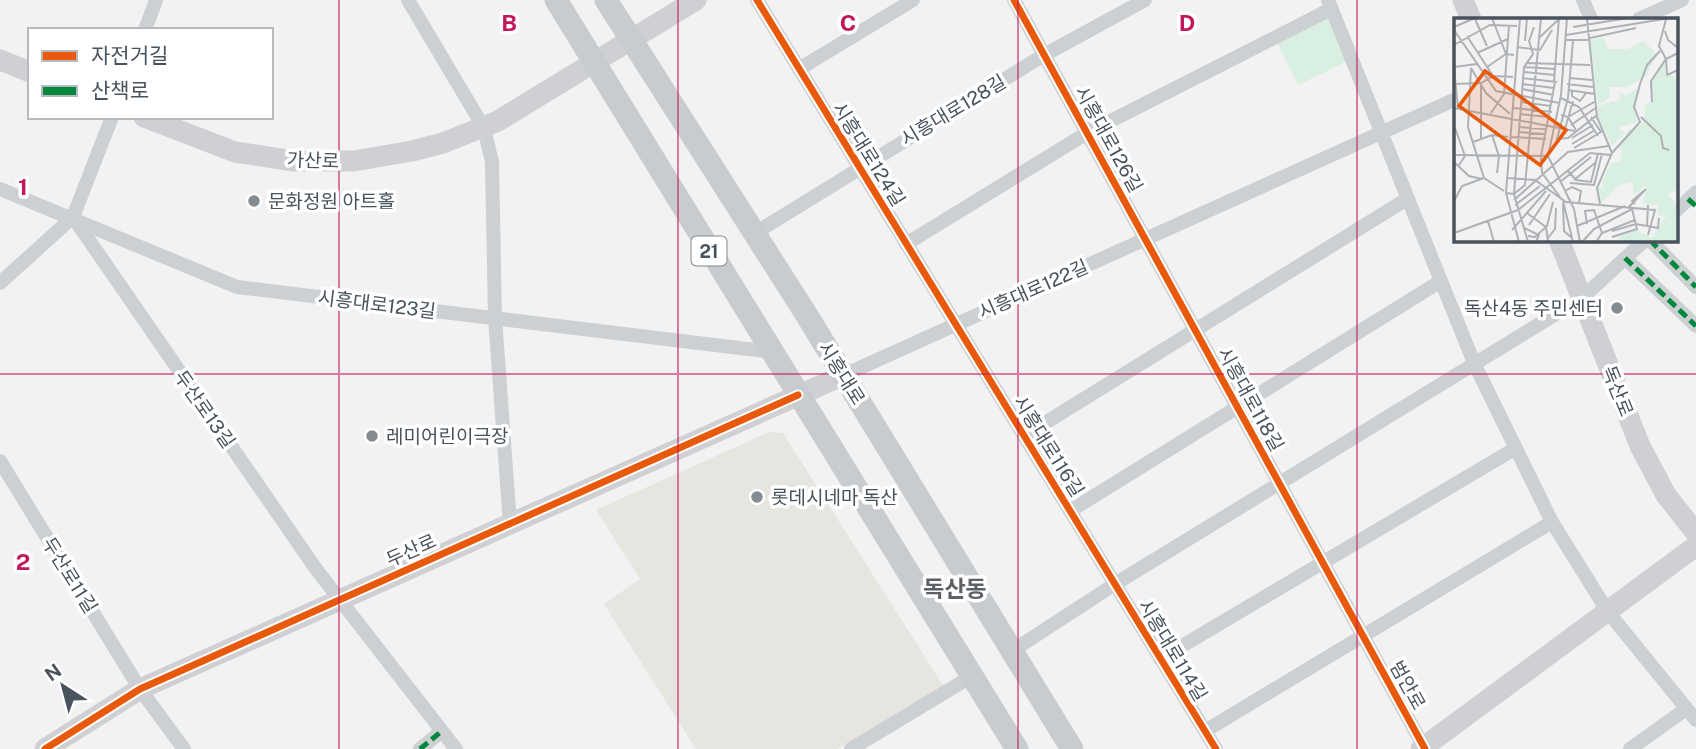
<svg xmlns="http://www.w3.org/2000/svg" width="1696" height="749" font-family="'Public Sans','Noto Sans KR',sans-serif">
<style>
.commercial{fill:#e6e5e0}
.green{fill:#d8efe2}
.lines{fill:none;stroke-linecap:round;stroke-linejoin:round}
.street{stroke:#cdd0d2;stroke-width:14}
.secondary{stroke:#ced0d3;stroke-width:21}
.primary{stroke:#c9cccf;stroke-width:23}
.quiet{stroke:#00873e;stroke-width:5;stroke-dasharray:10 5;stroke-linecap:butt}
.cycleway-casing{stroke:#fff;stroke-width:11}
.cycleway{stroke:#e8590c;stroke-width:7}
.grid{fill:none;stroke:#c2185b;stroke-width:2;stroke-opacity:0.55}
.poi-dot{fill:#848b91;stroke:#fff;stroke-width:2.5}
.labels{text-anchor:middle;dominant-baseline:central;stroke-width:7;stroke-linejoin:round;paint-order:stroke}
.shield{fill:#fff;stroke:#80878e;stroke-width:2}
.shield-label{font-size:18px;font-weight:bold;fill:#49535d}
.street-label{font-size:19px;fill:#49535d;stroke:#fff}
.poi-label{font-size:19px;fill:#49535d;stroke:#fff;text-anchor:start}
.quarter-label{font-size:23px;font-weight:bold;fill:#5d6065;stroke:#fff}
.inset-road{fill:none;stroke:#aeb2b6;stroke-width:2}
.view{fill:#e8590c;fill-opacity:0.15;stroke:#e8590c;stroke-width:3.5}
.inset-edge{fill:none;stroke:#49535d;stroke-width:3.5}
.grid-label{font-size:23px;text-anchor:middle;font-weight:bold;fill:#c2185b;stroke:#fff;stroke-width:7;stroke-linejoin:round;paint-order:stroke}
</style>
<rect width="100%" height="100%" fill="#f2f2f2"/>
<path class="commercial" d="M769 432 783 433 944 687 838 749H696L604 604 640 579 596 510Z"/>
<path class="green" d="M1329 16 1348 61 1298 85 1277 42Z"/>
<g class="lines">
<path class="street" d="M408 0 484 128 492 162 495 318 510 524
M757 0 1216 749
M1014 0 1425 749
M1328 0 1474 363 1552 522 1608 612 1696 720
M1583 0 1591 19
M1639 19 1682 0
M145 30 156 0
M799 69 913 0
M0 189 237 287 772 352
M1677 210 1696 192
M73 217 316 569 456 749
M755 233 1044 55 1145 0
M1650 240 1696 287
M906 244 1087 133 1331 9
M1625 258 1696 326
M0 283 73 217 112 117
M844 375 1456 99
M1024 436 1407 199
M0 461 140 689 184 749
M1070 511 1441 281
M1012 651 1115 584 1582 298 1645 240
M1160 659 1516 448
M1205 731 1552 522
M420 749 442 731
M851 749 972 676
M1630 749 1686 709"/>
<path class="secondary" d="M1463 0 1471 19
M0 60 30 72
M144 117 235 152 294 161H354L412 151 443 143 498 121 696 0
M1559 240 1640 446 1666 495 1696 533
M45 749 140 689 844 375
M1421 749 1696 546"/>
<path class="primary" d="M556 0 1017 749
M606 0 806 314 1072 749"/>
<path class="quiet" d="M1688 199 1696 206
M1650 240 1696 287
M1625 258 1696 326
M420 749 442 731"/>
<defs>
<path id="cycleway" d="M757 0 1216 749
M1014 0 1425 749
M45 749 140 689 798 395"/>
</defs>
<use href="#cycleway" class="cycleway-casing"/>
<use href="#cycleway" class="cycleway"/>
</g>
<path class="grid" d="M339 0V749M678 0V749M1018 0V749M1357 0V749M0 374H1696"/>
<g class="poi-dot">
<circle cx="254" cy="201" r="7"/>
<circle cx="1617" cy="308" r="7"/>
<circle cx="372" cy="436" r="7"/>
<circle cx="757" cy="497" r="7"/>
</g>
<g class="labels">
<rect class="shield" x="691.5" y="236.5" width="35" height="29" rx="5"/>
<g class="shield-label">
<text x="709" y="251">21</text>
</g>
<g class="street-label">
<text transform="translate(953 110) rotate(-31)">시흥대로128길</text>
<text transform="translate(1109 139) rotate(61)">시흥대로126길</text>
<text transform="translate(869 154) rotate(58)">시흥대로124길</text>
<text transform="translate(313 160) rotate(2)">가산로</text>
<text transform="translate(1033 289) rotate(-24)">시흥대로122길</text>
<text transform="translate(377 304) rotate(7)">시흥대로123길</text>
<text transform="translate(842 373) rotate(58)">시흥대로</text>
<text transform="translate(1618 391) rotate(68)">독산로</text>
<text transform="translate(1251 399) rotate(61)">시흥대로118길</text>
<text transform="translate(205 409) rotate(55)">두산로13길</text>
<text transform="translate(1049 446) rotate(58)">시흥대로116길</text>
<text transform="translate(411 550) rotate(-24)">두산로</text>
<text transform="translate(70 575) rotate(58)">두산로11길</text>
<text transform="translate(1173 650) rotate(59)">시흥대로114길</text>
<text transform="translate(1408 685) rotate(61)">범안로</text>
</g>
<g class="poi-label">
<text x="268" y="201">문화정원 아트홀</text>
<text x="1603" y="308" text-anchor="end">독산4동 주민센터</text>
<text x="386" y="436">레미어린이극장</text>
<text x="771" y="497">롯데시네마 독산</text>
</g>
<g class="quarter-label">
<text x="955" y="588">독산동</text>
</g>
</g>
<g transform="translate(1454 18)">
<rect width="224" height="224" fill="#f2f2f2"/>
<path d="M150 20 154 31H173L189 23 203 36 192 59 173 69H155L156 79 144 87 136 22ZM210 44 211 54 224 61V171L214 176 224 188 222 224H171L163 220 183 212 198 220 212 198 204 197V187L189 186 193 167 179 177V164L165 167 147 185 144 169 150 171 148 165 157 145 166 143 168 131 163 129 175 112 190 105 191 86 199 84 197 64ZM184 70 180 88 183 104 164 110 171 115 158 128 144 99V88L166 82 165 73 172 78Z" fill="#d8efe2"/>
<path class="inset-road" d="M38 0 52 36M113 0 107 77 94 138 120 191 126 224M133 0 143 99 158 135 143 170 146 186M21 1 33 28M0 9 21 0M119 9 174 0M0 12 42 73 106 85M211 13 214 22 224 30M112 17 216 0M13 18 39 58M85 20 105 1M136 20 182 10M112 22H136M71 23 73 0M0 27 36 7 63 8M63 29 86 32 98 12M23 35 54 21M212 41 205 28 212 1M212 42 213 57 224 52M72 45 136 47M0 49 4 90M0 49 23 46M33 49 52 36 60 37M70 49 101 51M17 50 14 109 30 160M17 50 32 75 56 96M69 54 101 57M68 60 103 64M115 60 138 62M100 64 105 0M101 64 87 138 88 155 106 179M0 66 27 65 39 58 59 59M68 66 100 70M113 66 139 69M27 68V121M68 71 100 77M114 72 141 76M118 73V78L126 83 132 75M107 80 125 89 144 118M67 84 97 88M198 84 197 63 212 41 224 35M0 90 121 113M59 90 98 94M37 95 50 76 55 7M66 96 94 99M107 97 114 99 122 112M114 99 142 83M187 99 207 118 209 130 215 132M0 107 11 138 5 147M117 107 143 89M65 109 91 111M111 111 119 83M64 114 90 116M38 117 45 138 43 155M57 119 92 121M118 120 139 107M102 121 114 120 143 97M103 121 114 80 119 23M19 124 38 117 54 119M118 126 141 112M120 130 147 114 137 99M158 135 186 104 180 89 186 66 193 47 206 33M0 137 94 138M0 144 15 158 28 161M114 153 122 162 137 164 144 135M30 160 50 173M53 160 81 162 112 184 201 192 194 217M120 162 142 144M106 164 137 139M116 165 140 167 148 136M111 173 118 169 127 173 125 185M52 175 60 176 71 167 87 0M60 182 114 134 154 128M0 183 8 168 30 160M109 183 119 224M109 186 110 213 118 220M181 186 178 183 192 171M61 187 86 168M175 189 192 171M73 195 92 209 94 224M34 203 40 224M133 206 131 193 140 192 148 215M75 207 96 176M123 208 171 188M193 208 194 187M70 210 85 217 82 224M58 212 92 173M158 213 182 206 204 210 205 200M0 215 64 192 136 135 157 137M74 218 81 219 93 208 99 184M158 219 183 211 178 191M94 220 101 211 102 190M65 224 52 175 66 0M74 224 60 176 70 49 79 36 75 23 80 9M128 224 140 211 178 191M142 224 148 215 181 202"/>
<path class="view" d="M31 53 112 112 86 147 5 88Z"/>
<rect width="224" height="224" class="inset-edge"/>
</g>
<g class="grid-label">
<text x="509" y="31">B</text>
<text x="848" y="31">C</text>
<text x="1187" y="31">D</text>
<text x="23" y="195">1</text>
<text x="23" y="570">2</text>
</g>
<rect x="28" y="28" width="245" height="91" fill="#ffffff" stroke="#b6babe" stroke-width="2"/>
<rect x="42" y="51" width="35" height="10" fill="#e8590c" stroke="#b6babe" stroke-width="2"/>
<text x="91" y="63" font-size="21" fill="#49535d">자전거길</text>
<rect x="42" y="86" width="35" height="10" fill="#00873e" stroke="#b6babe" stroke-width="2"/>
<text x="91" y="98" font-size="21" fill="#49535d">산책로</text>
<g transform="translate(63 686) rotate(324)" stroke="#ffffff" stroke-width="5" paint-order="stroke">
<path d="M0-5L12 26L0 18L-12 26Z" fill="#49535d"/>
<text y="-10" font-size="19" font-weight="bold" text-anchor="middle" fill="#49535d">N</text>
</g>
</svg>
